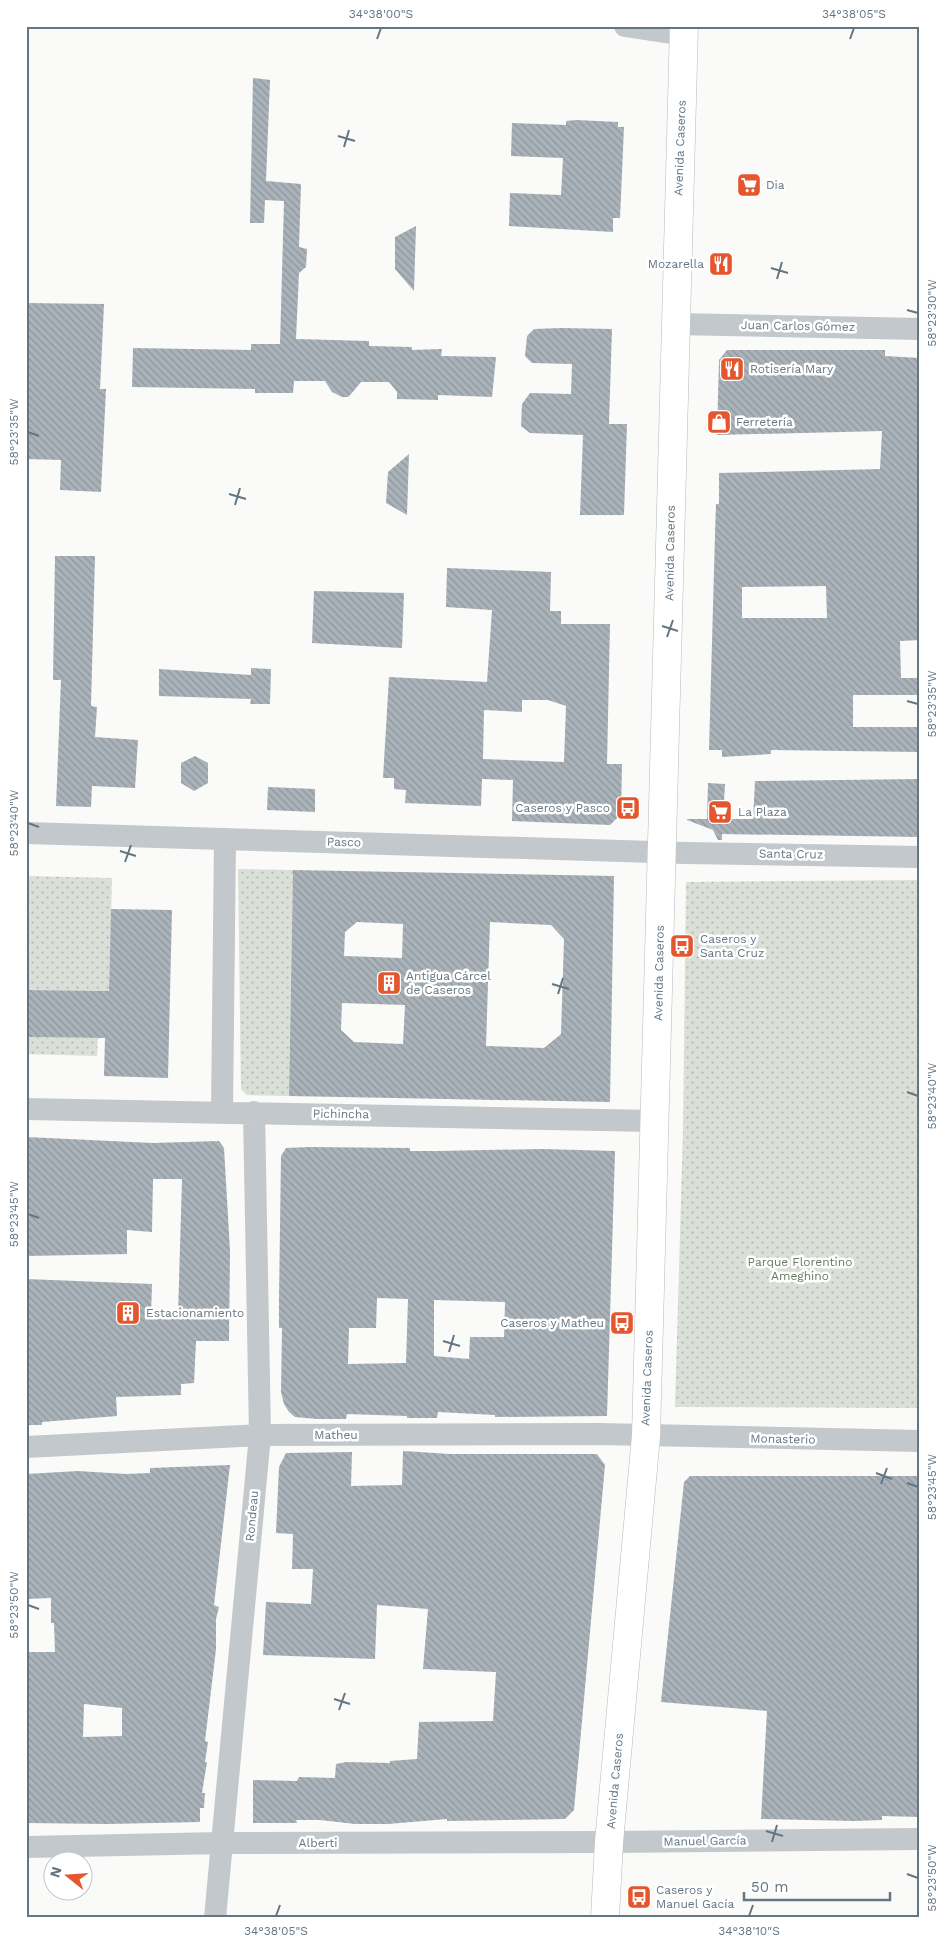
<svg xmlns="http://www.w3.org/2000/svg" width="946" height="1944" font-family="'Work Sans',sans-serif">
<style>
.green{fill:url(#green-dots)}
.building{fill:url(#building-back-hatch);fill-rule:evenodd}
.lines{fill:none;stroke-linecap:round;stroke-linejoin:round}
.secondary-casing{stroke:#b3babf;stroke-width:29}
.street{stroke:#c3c8cc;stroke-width:22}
.secondary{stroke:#fff;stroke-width:28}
.ticks{fill:none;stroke:#657683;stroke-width:2}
.labels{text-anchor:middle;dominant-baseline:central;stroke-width:5;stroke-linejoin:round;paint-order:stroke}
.street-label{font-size:12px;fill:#657683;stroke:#fff}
.poi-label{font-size:12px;fill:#657683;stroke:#fff;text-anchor:start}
.park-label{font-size:12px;fill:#687a64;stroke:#fff}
.neatline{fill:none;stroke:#657683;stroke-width:2}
.ticks-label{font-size:12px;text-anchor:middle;fill:#657683}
</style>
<defs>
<pattern id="green-dots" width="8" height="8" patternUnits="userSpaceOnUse" patternTransform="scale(1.25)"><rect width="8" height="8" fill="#dadfd7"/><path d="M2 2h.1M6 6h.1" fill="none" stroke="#b4b9b4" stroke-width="1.8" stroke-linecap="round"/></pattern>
<pattern id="building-back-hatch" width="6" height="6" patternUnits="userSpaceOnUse" patternTransform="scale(1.25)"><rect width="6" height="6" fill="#aab3b9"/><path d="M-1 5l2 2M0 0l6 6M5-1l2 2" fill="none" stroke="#8e969c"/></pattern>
</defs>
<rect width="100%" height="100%" fill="#fafaf8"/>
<path class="green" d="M238 869 293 870 289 1096 247 1095 241 1089Z
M26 876 112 878 109 991 26 990Z
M920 880V1408L675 1407 683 1131 686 882Z
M26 1037 98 1038 97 1056 26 1054Z"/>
<path class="building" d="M253 78 270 80 266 181 301 184 299 247 307 249 306 267 299 273 296 339 369 341V346L412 347V350L442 349 441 356 496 357 492 397 438 395V400L397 399V392L389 382H361L351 394 348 397H342L332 392 325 381H294L293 393H255V389L132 387 133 348 251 350V344H280L284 201 265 200 264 223H250Z
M576 120 618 122V127H624L620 218H613V232L509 226 510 193 561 195 563 158 511 156 512 123 566 125V121Z
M416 226 414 291 395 269V237Z
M26 303 104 304 100 389H106L101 492 60 490 61 460 26 459Z
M561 328 612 329 609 424H627L624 515H580L583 435 530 433 521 426 522 404 530 393 571 394 572 364 532 363 525 356 527 336 534 329Z
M727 350H885V356L920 358V640L900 641 901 678H920V695H853V727H920V752L771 750V754L722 757V750H709L715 534 716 504H719V473L880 469 882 431 717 435 719 360ZM826 586 827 618H742V587Z
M409 454 407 515 386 503 388 472Z
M55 556H95L91 706 97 707 95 737 138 740 135 788 92 786 91 807 56 806 61 680H53Z
M447 568 551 572 550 611H561V624H610L607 764H622L621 814 610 825 512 821 513 780 482 779 481 806 405 803 406 790 394 789V778H383L389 677 487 682 492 610 446 607ZM522 700H548L566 706 564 762 483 759 484 710 522 712Z
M314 591 404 593 402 648 312 643Z
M251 668 271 669 270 704H250L251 699 159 696V669L251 675Z
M195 756 208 763V783L194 791 181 783V763Z
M920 779V837L722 834V840H718L713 830 687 820V819H707L708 783 725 784 723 819H753L755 781Z
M268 787 315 789V812L267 810Z
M293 870 614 876 610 1102 289 1096ZM357 922 403 924 402 958 344 956 345 932ZM490 922 551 925 564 939 561 1034 544 1048 486 1046ZM342 1003 405 1005 403 1044 354 1042 341 1030Z
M111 909 172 910 168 1078 104 1076 105 1038 26 1037V990L109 991Z
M26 1137 153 1143 219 1141 224 1148 230 1251 229 1341H196L194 1383 181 1384V1395L116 1397 117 1416 42 1422V1425H26V1279L152 1284 151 1316H178L182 1179H153L152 1232 127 1230V1254L26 1256Z
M309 1147 410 1148V1151H439L542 1149 615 1151 607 1416 495 1417V1415L438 1412 437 1418H407V1416L347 1414 346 1419H317L295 1417 289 1412 284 1404 281 1392 282 1328H279V1299L281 1156 286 1148ZM377 1298 408 1299 406 1363 348 1364 349 1328H376ZM434 1300 505 1302 504 1337H470L469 1359 434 1356Z
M403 1451 450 1454H597L605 1465 574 1810 565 1819 447 1821V1819L388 1824H355L320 1820H296L297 1823H253V1780L297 1781 299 1777 335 1778 336 1764 346 1762 390 1763V1761L417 1759 419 1722 493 1721 496 1672 423 1669 428 1609 377 1605 375 1659 263 1655 266 1602 311 1604 313 1569H292L293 1534 276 1533 279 1467 286 1453 352 1452 351 1486 402 1485Z
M230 1465 214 1605 219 1607 216 1619V1649L205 1741 208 1742 205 1762H207L202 1793H205L204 1808H200V1822L108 1824 26 1823V1652H55L54 1623H51V1598L26 1599V1474L78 1471 126 1474 150 1473V1468ZM84 1704 122 1708V1736L83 1737Z
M690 1476H920V1817L882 1816V1820L855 1821 761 1819 767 1711 661 1702 684 1482Z"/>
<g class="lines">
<defs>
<path id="secondary" d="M605 1918 609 1842 646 1436 684 26"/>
</defs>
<use href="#secondary" class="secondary-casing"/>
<path class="street" d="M625 26 684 35
M675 324 920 329
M26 833 686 853 920 857
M26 1109 655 1121
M222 1112 225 839
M26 1447 260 1435 599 1434 920 1441
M26 1847 222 1843 609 1842 920 1839
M215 1918 260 1435 254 1112"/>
<use href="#secondary" class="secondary"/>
</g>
<path class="ticks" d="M377 39 381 28M850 39 854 28M338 136 355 141M344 147 349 130M771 268 788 273M777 279 782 262M907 310 918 313M28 432 39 436M229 494 246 499M235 505 240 488M662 626 678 631M667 637 673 620M907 701 918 704M28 823 39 827M120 851 136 856M125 862 131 845M552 984 569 989M558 994 563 978M907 1092 918 1096M28 1214 39 1218M443 1341 460 1346M449 1352 454 1335M876 1473 892 1479M907 1483 918 1487M881 1484 887 1468M28 1605 39 1609M334 1699 350 1704M339 1710 345 1693M766 1831 783 1836M772 1842 777 1825M907 1874 918 1878M276 1916 280 1905M749 1916 753 1905"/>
<defs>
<symbol id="supermarket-square" viewBox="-11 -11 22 22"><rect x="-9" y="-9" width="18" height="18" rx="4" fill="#e4572e" stroke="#fff"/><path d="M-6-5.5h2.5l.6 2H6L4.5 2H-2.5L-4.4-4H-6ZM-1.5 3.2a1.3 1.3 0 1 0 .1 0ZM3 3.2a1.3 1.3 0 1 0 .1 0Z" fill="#fff"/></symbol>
<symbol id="restaurant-square" viewBox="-11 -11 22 22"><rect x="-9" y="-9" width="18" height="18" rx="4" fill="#e4572e" stroke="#fff"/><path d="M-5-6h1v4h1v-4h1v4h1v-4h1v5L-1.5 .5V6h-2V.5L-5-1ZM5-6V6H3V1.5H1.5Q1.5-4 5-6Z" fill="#fff"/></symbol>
<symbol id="shop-square" viewBox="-11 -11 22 22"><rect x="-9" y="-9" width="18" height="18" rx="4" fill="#e4572e" stroke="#fff"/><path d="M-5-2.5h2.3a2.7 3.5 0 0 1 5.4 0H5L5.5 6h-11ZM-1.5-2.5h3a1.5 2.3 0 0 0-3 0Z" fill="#fff"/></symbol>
<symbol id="bus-square" viewBox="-11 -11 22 22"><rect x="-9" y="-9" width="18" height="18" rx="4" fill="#e4572e" stroke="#fff"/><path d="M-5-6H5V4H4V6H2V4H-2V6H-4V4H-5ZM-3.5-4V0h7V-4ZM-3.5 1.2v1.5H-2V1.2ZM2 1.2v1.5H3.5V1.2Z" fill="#fff"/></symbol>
<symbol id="building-square" viewBox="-11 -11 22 22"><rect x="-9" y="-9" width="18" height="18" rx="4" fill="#e4572e" stroke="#fff"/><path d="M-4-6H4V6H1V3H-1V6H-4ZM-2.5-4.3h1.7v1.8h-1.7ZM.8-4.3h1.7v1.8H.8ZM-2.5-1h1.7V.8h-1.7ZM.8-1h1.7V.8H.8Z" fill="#fff"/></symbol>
</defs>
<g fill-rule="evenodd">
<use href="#supermarket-square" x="735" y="171" width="28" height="28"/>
<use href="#restaurant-square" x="707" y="250" width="28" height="28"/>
<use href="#restaurant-square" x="718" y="355" width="28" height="28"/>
<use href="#shop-square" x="705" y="408" width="28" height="28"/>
<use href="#bus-square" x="614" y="794" width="28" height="28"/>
<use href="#supermarket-square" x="706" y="798" width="28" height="28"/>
<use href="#bus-square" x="668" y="932" width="28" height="28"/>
<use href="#building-square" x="375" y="969" width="28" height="28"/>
<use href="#building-square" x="114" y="1299" width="28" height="28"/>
<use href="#bus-square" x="608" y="1309" width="28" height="28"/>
<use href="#bus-square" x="625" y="1883" width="28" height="28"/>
</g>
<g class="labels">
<g class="street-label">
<text transform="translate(680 148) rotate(-88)">Avenida Caseros</text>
<text transform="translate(798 326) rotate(1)">Juan Carlos Gómez</text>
<text transform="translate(670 553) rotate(-89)">Avenida Caseros</text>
<text transform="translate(344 842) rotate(2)">Pasco</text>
<text transform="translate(791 854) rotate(1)">Santa Cruz</text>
<text transform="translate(659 973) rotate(-89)">Avenida Caseros</text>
<text transform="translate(341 1114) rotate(1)">Pichincha</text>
<text transform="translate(647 1378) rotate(-88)">Avenida Caseros</text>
<text x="336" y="1435">Matheu</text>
<text transform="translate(783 1439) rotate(1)">Monasterio</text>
<text transform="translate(252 1516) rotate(-85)">Rondeau</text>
<text transform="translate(615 1781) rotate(-85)">Avenida Caseros</text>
<text transform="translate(705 1841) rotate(-1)">Manuel García</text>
<text x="318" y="1843">Alberti</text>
</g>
<g class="poi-label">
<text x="766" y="185">Dia</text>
<text x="704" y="264" text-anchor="end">Mozarella</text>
<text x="750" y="369">Rotisería Mary</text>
<text x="736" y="422">Ferretería</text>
<text x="610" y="808" text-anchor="end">Caseros y Pasco</text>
<text x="738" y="812">La Plaza</text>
<text x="700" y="939">Caseros y<tspan x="700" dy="14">Santa Cruz</tspan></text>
<text x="406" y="976">Antigua Cárcel<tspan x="406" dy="14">de Caseros</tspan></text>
<text x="146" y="1313">Estacionamiento</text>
<text x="604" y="1323" text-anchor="end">Caseros y Matheu</text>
<text x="656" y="1890">Caseros y<tspan x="656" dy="14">Manuel Gacía</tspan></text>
</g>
<g class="park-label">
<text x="800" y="1262">Parque Florentino<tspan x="800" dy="14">Ameghino</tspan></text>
</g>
</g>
<rect width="946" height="1944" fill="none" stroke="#ffffff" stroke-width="55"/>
<g transform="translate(68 1876) rotate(287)"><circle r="24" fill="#ffffff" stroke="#c1c8cd"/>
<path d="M0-4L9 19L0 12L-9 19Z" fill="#e4572e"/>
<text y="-8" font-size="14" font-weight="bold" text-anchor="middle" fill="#657683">N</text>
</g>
<path d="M744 1892v8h146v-8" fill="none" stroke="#657683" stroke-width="2.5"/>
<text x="751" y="1892" font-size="15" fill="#657683" stroke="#ffffff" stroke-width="4" paint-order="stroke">50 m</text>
<rect x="28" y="28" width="890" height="1888" class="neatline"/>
<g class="ticks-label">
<text x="381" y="18">34°38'00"S</text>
<text x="854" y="18">34°38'05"S</text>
<text transform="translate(932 313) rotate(-90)" y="4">58°23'30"W</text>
<text transform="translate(14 432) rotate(-90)" y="4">58°23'35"W</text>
<text transform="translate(932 704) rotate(-90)" y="4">58°23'35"W</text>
<text transform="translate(14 823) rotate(-90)" y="4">58°23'40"W</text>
<text transform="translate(932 1096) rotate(-90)" y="4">58°23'40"W</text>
<text transform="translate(14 1214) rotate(-90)" y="4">58°23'45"W</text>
<text transform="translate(932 1487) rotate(-90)" y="4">58°23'45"W</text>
<text transform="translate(14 1605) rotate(-90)" y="4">58°23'50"W</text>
<text transform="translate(932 1878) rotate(-90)" y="4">58°23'50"W</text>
<text x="276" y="1935">34°38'05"S</text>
<text x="749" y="1935">34°38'10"S</text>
</g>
</svg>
